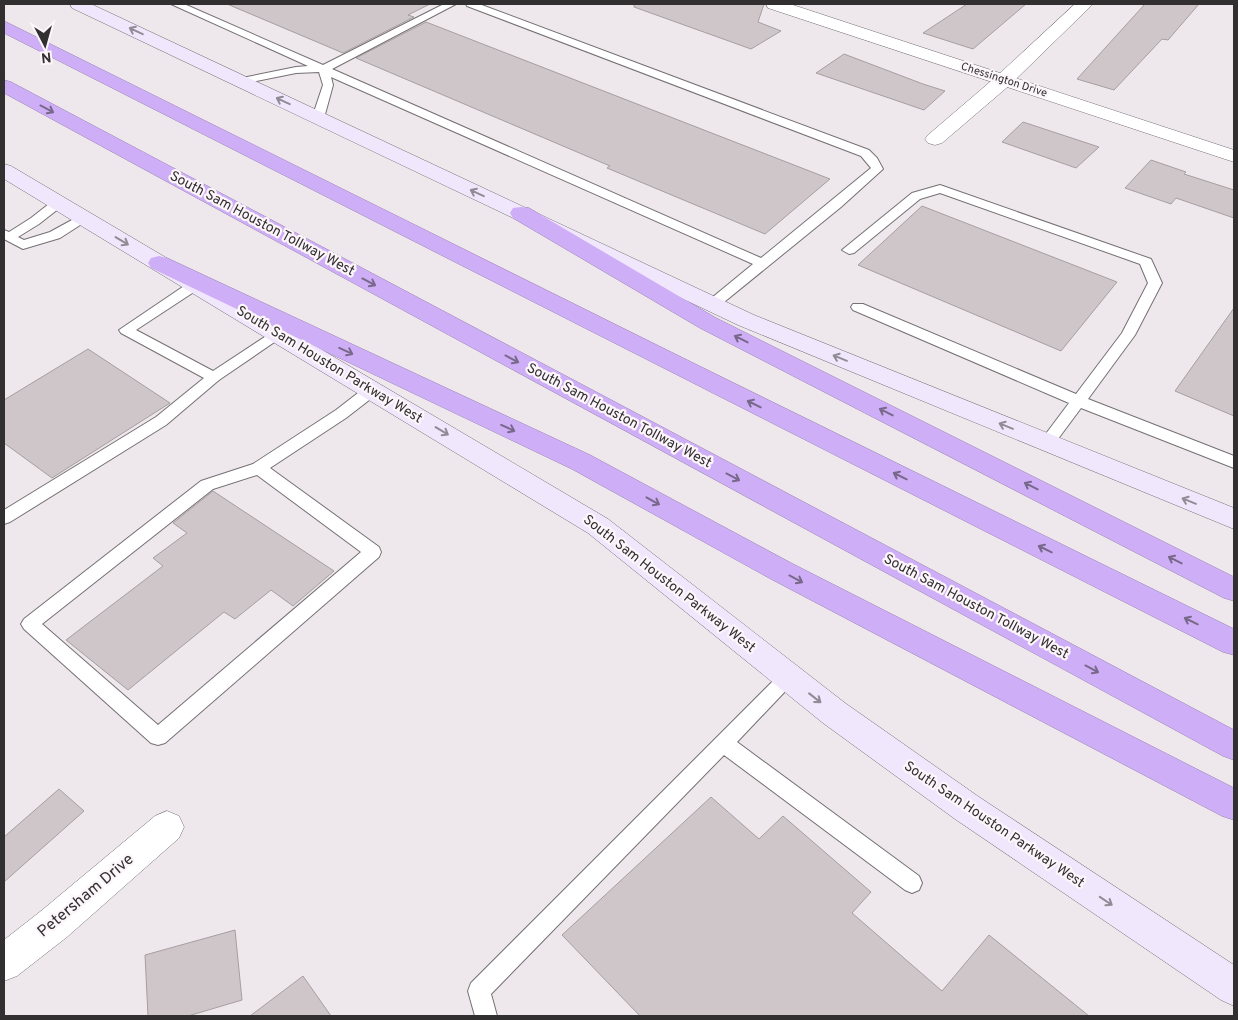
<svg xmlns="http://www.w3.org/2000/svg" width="1238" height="1020" font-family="Overpass,sans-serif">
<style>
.building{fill:#cec6c8;stroke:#a69ea0}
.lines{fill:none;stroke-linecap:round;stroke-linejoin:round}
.service-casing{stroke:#757074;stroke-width:2}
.minor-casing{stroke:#757074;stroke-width:1}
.tertiary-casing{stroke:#757074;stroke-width:1}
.secondary-casing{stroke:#757074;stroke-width:1}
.motorway-casing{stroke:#9782b1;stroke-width:1}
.service{fill:#fff;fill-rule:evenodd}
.minor{fill:#fff;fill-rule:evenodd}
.tertiary{fill:#fff;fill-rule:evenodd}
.secondary{fill:#f0e7fc;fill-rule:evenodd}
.motorway{fill:#ceaef6;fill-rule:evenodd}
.oneway{stroke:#918b96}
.oneway2{stroke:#78688a}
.labels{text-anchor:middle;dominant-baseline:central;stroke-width:4.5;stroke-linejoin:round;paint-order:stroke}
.far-street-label{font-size:11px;fill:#322f31;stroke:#fcf5fa}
.street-label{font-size:14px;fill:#322f31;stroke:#fcf5fa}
.near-street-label{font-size:16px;fill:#322f31;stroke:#fcf5fa}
</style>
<rect width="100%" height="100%" fill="#eee8ed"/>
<path class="building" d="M227 4H430L408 15 414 17 343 53Z
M634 4H764L758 22 781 31 751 49 634 7Z
M967 4H1026L973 49 923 33Z
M1145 4H1199L1168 40 1162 39 1114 90 1077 79Z
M426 22 830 179 765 234 607 168 610 166 356 58Z
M844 54 923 84 945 91 924 110 816 73Z
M1023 122 1099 147 1076 168 1002 142Z
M1151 160 1186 172 1184 174 1234 190V218L1176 198 1171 204 1125 188Z
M922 206 1117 282 1061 351 858 265Z
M1234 308V416L1175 391Z
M88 349 170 403 52 478 4 443V400Z
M213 491 334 571 293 606 271 590 235 619 224 612 128 690 66 640 163 566 153 558 187 533 173 523Z
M59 789 84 811 4 882V837Z
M711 797 759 839 783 816 871 892 852 913 942 991 989 935 1089 1016H640L562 935Z
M235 930 242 1000 188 1016H148L145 955Z
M303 976 331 1016H250Z"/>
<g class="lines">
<defs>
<path id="service" d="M171 4H184L323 65 444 4H456L332 69 761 258 871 168 861 156 467 6 466 4H479L869 150 877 158 883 169 841 207 718 307H708L706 304 708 301 753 264 331 77 333 85 324 118 318 121 314 120 312 118 323 85 319 72 296 73 242 84 238 83 237 81 242 78 296 67 308 66Z
M940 185 1151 259 1162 283 1135 335 1088 399 1234 456V468L1081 408 1052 447 1047 448 1042 447 1039 443 1069 403 853 310 851 307 853 304H863L1076 394 1122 333 1148 283 1140 264 940 193 920 199 854 253 849 254 842 250 912 193Z
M58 199 64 203 62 206 39 224 18 237 24 240 50 232 81 215H89L91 218 60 238 23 249 4 239V230L9 232 31 218 54 200Z
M195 281 202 285 200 288 136 330 213 371 283 325H293L295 328 219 380 166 425 10 522 4 524V510L156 417 204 378 121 333 119 330 190 282Z
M372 385 377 386 379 390 377 394 346 418 270 468 379 547 381 552 379 557 165 743 158 745 151 743 24 629 21 624 24 619 201 481 253 464 336 410 367 386ZM257 475 361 552 158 725 42 624 213 489Z
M788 669 794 672 797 677 794 682 737 742 919 876 922 883 919 890 912 893 905 890 724 755 491 994 497 1016H475L468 991 471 983 782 672Z"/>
<path id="minor" d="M1075 4H1093L1011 84 942 143 935 145 928 143 925 139 928 135 997 76Z
M167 811 179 816 184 827 179 838 67 937 17 976 4 981V940L41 911 155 816Z"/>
<path id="tertiary" d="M766 4H790L1234 150V162L768 8Z"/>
<path id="secondary" d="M70 4H91L754 315 1234 508V529L738 325 72 8Z
M4 164 11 166 608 519 845 703 979 797 1234 965V1006L1221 1000 955 819 823 723 588 533 4 179Z"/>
<path id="motorway" d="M4 21 689 361 1234 629V655L1223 652 4 33Z
M4 80 11 82 1234 730V760L1223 756 4 93Z
M521 207 529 208 716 318 1234 577V601L1224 598 700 328 513 218 510 213 513 208Z
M159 256 167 258 590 455 791 563 1234 788V820L1222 816 771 579 572 469 151 268 148 263 151 258Z"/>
</defs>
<use href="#service" class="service-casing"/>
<use href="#minor" class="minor-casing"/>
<use href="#tertiary" class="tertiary-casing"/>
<use href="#secondary" class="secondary-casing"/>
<use href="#motorway" class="motorway-casing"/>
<use href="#service" class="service"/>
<use href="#minor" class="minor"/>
<use href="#tertiary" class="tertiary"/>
<use href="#secondary" class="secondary"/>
<use href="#motorway" class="motorway"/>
</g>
<defs><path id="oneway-shaft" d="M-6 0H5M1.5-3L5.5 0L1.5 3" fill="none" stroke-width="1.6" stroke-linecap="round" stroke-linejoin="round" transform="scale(1.25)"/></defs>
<g class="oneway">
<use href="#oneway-shaft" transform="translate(136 31) rotate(-155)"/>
<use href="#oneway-shaft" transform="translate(283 101) rotate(-155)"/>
<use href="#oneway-shaft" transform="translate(477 193) rotate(-155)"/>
<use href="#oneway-shaft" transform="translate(122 241) rotate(31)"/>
<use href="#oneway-shaft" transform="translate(840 358) rotate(-158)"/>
<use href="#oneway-shaft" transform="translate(1006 426) rotate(-158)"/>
<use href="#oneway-shaft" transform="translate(442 431) rotate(31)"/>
<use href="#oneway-shaft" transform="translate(1189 501) rotate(-158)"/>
<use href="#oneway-shaft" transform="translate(815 698) rotate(38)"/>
<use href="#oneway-shaft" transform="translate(1106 901) rotate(34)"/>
</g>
<g class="oneway2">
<use href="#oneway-shaft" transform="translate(47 109) rotate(28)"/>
<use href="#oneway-shaft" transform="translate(369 282) rotate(28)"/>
<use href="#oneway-shaft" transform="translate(741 339) rotate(-153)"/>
<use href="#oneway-shaft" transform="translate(346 351) rotate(25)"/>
<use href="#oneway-shaft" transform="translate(512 359) rotate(28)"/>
<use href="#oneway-shaft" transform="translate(754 404) rotate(-154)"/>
<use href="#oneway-shaft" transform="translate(886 412) rotate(-153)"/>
<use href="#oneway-shaft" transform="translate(508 428) rotate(25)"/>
<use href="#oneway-shaft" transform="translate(900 476) rotate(-154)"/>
<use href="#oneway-shaft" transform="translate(733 477) rotate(28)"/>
<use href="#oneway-shaft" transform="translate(1031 486) rotate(-153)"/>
<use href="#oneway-shaft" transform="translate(653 501) rotate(29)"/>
<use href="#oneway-shaft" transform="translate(1045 549) rotate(-154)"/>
<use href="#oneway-shaft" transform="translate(1175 560) rotate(-153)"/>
<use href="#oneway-shaft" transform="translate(796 579) rotate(28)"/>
<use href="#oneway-shaft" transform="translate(1191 621) rotate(-154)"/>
<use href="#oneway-shaft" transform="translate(1092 669) rotate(28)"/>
</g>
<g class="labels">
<g class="far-street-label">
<text transform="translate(1004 80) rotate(18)">Chessington Drive</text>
</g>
<g class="street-label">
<text transform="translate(262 224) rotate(28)">South Sam Houston Tollway West</text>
<text transform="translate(329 365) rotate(31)">South Sam Houston Parkway West</text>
<text transform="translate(619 416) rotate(28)">South Sam Houston Tollway West</text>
<text transform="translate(669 584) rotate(38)">South Sam Houston Parkway West</text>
<text transform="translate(976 607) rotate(28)">South Sam Houston Tollway West</text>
<text transform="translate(994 825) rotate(34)">South Sam Houston Parkway West</text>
</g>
<g class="near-street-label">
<text transform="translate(86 896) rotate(-40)">Petersham Drive</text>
</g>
</g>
<rect width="1238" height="1020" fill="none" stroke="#322f31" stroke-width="10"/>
<g transform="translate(45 45) rotate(174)" stroke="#fcf5fa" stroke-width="4" paint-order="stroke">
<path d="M0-4L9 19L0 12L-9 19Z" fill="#322f31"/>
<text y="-8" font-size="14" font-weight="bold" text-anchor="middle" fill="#322f31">N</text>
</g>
</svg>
